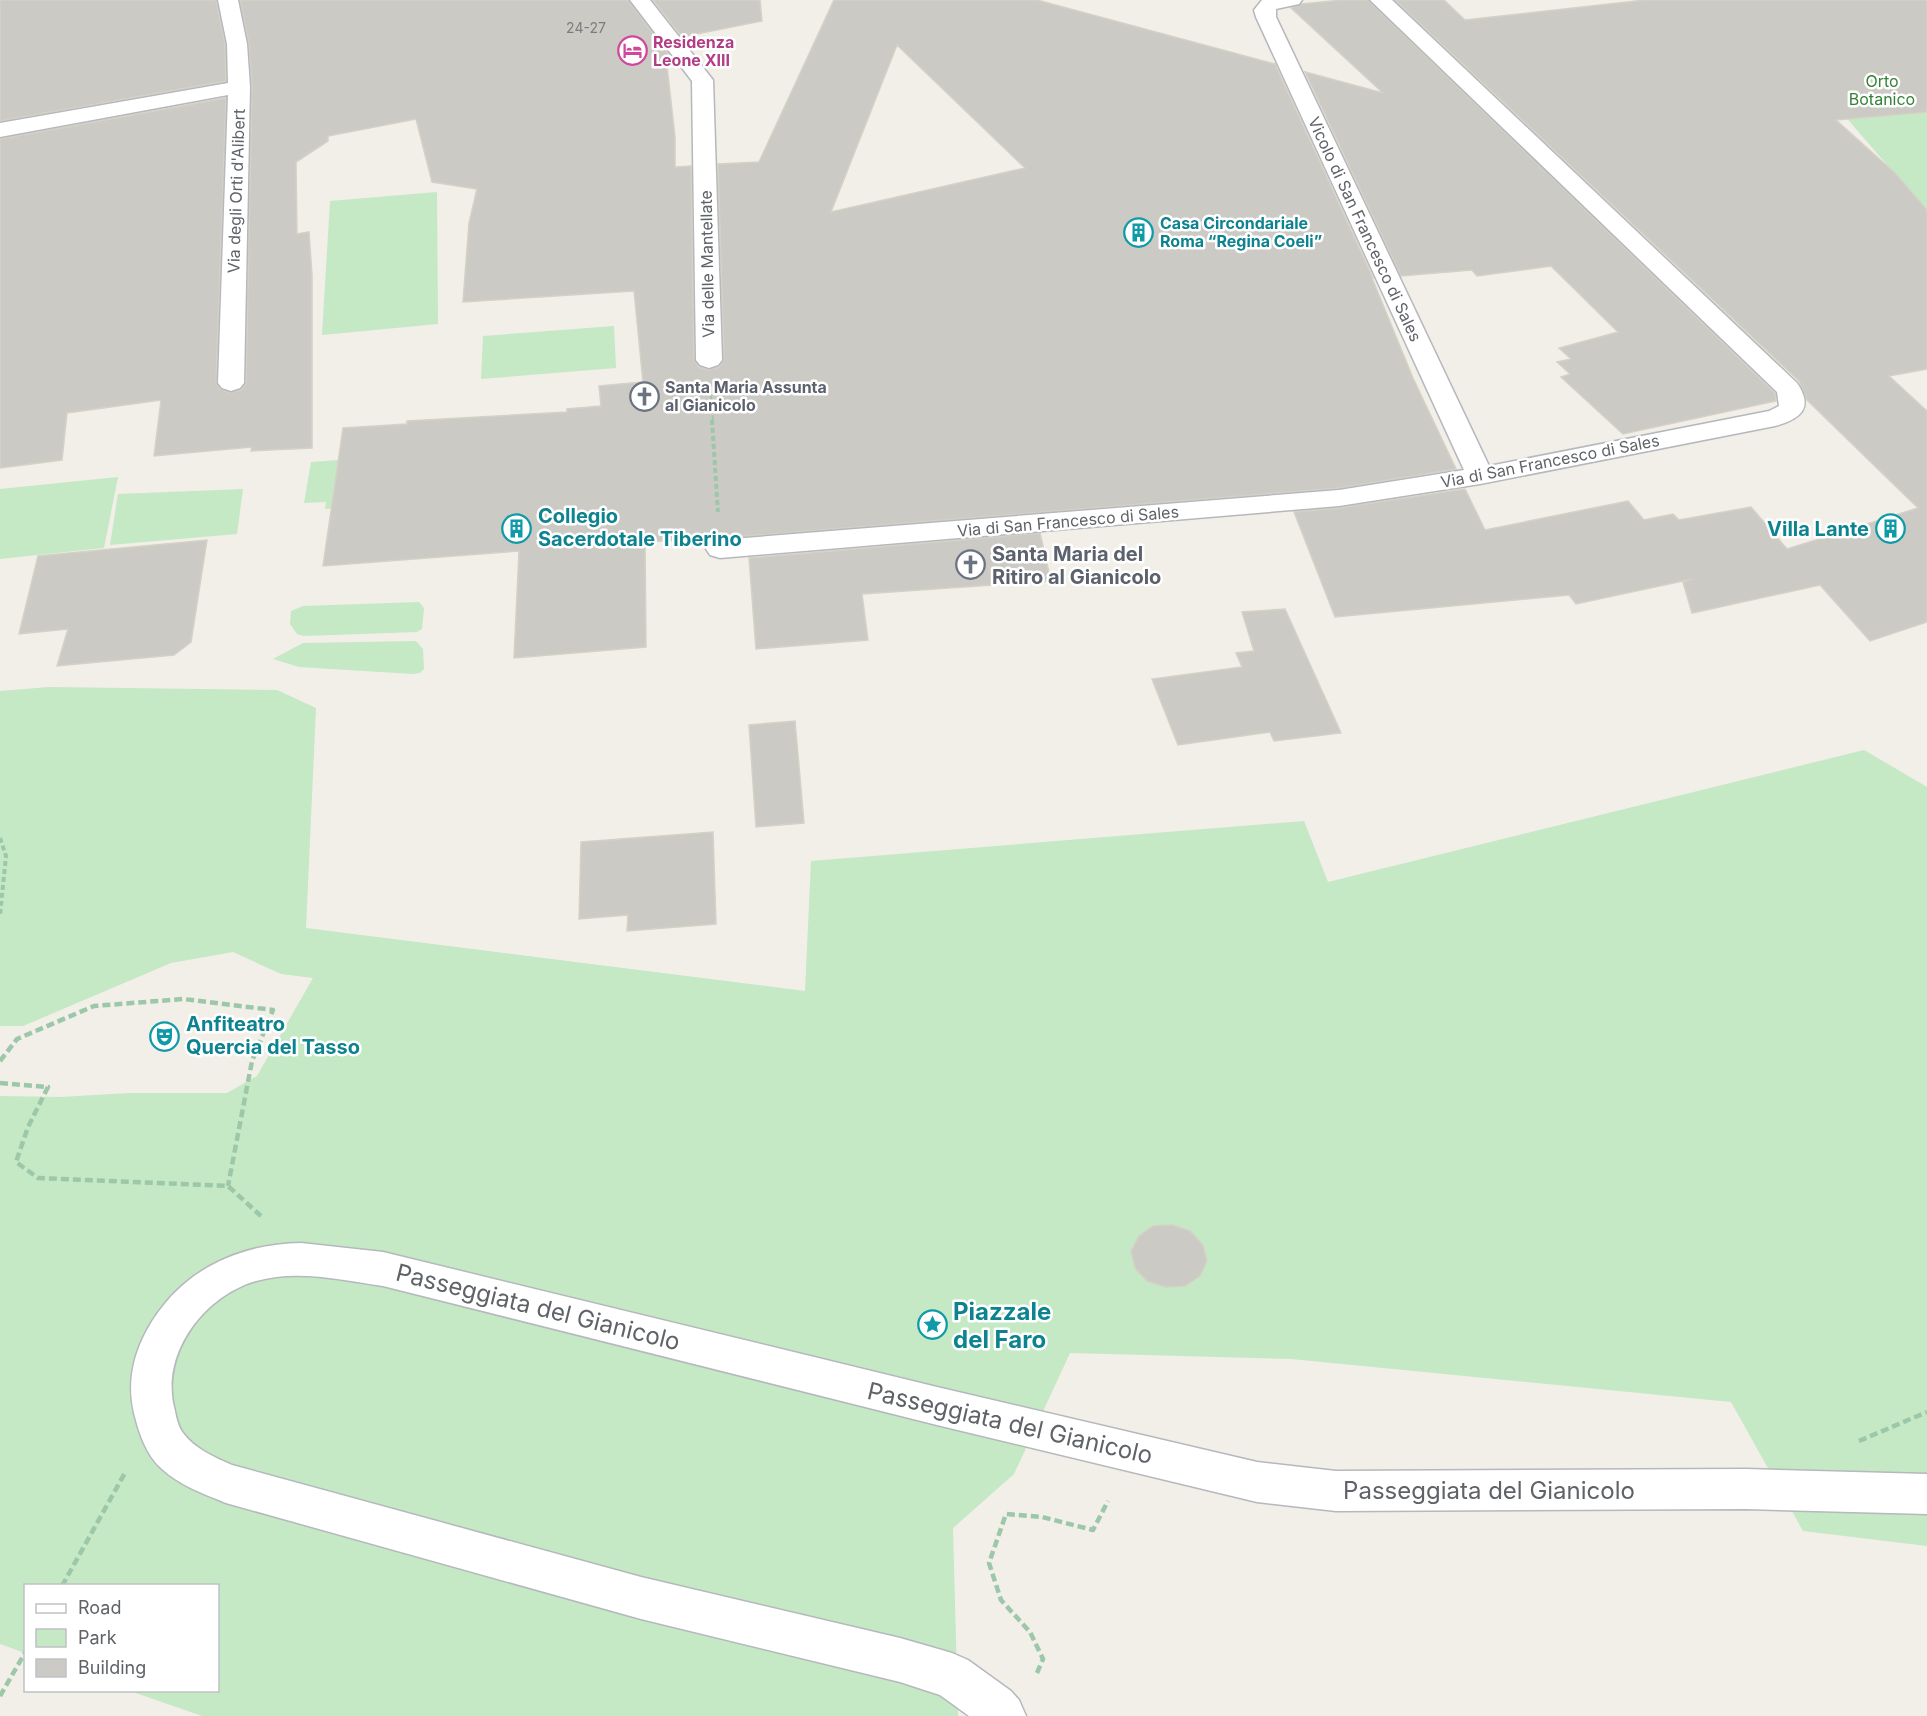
<svg xmlns="http://www.w3.org/2000/svg" width="1927" height="1716" font-family="Inter,sans-serif">
<style>
.green{fill:#c5e8c5}
.building{fill:#cccac5;stroke:#d6d1c6;stroke-width:1.5;fill-rule:evenodd}
.lines{fill:none;stroke-linecap:round;stroke-linejoin:round}
.minor-casing{stroke:#b5b8bc;stroke-width:3}
.path-far2{stroke:#9cc7a9;stroke-width:2;stroke-dasharray:4.5 2;stroke-linecap:butt}
.path-far1{stroke:#9cc7a9;stroke-width:4;stroke-dasharray:5 3;stroke-linecap:butt}
.path{stroke:#9cc7a9;stroke-width:4.5;stroke-dasharray:8 4;stroke-linecap:butt}
.minor{fill:#fff;fill-rule:evenodd}
.labels{text-anchor:middle;dominant-baseline:central;stroke-width:5;stroke-linejoin:round;paint-order:stroke}
.far-number-label{font-size:14px;fill:#7a7d7f}
.far-hotel-label{font-size:16px;font-weight:bold;fill:#b23c85;stroke:#fff;text-anchor:start}
.far-park-label{font-size:16px;fill:#348238;stroke:#fff}
.far-street-label{font-size:16px;fill:#5f6368;stroke:#fff}
.far-culture-label{font-size:16px;font-weight:bold;fill:#0d838f;stroke:#fff;text-anchor:start}
.far-worship-label{font-size:16px;font-weight:bold;fill:#5b616d;stroke:#fff;text-anchor:start}
.culture-label{font-size:20px;font-weight:bold;fill:#0d838f;stroke:#fff;text-anchor:start}
.worship-label{font-size:20px;font-weight:bold;fill:#5b616d;stroke:#fff;text-anchor:start}
.near-street-label{font-size:24px;fill:#5f6368;stroke:#fff}
.near-culture-label{font-size:24px;font-weight:bold;fill:#0d838f;stroke:#fff;text-anchor:start}
</style>
<rect width="100%" height="100%" fill="#f1efe8"/>
<path class="green" d="M1927 37V214L1894 173 1794 57Z
M437 192 438 324 322 335 330 201Z
M614 326 616 368 481 379 483 336Z
M424 454 419 502 325 509 326 502 304 503 311 462Z
M118 477 104 548 0 559V489Z
M243 489 237 534 110 545 118 494Z
M419 602 424 608 422 629 417 632 304 636 297 634 290 624 291 611 303 606Z
M416 641 423 649 424 669 420 673 413 674 299 667 273 659 303 643Z
M49 687 277 690 316 708 306 928 805 991 811 861 1304 821 1328 882 1864 750 1927 787V1546L1803 1531 1731 1402 1291 1359 1070 1353 1014 1474 953 1528 958 1716H202L130 1691 218 1690V1586H26L25 1653 0 1644V1096L61 1097 129 1093H227L257 1076 313 978 281 974 233 952 171 963 23 1026H0V691Z"/>
<path class="building" d="M0 0H216L225 44 226 81 0 121Z
M240 0H628L668 53 669 65 667 66 675 137V167L691 166 694 360 699 367 708 370 719 367 724 360 718 164 759 162 834 0H1037L1275 64 1373 278H1372L1413 378 1456 469 1339 488 747 536 645 542 646 647 514 658 519 551 323 566 343 428 407 424V421L567 412V409L601 406 599 386 643 382 634 291 463 302 469 223 477 189 432 182 416 119 328 136V141L296 162 297 234 309 232 312 275V448L251 451 252 447 154 456 161 400 67 413 62 460 0 468V139L226 98 216 383 220 389 230 393 241 390 246 384 252 87 249 44ZM897 45 1025 168 831 212Z
M653 0H760L762 21 682 37Z
M1342 0H1368L1775 393 1776 401 1623 434 1561 377 1570 374 1557 362 1571 359 1559 348 1618 332 1551 266 1477 276 1472 270 1401 276 1305 72 1383 93 1291 8 1301 4Z
M1395 0H1444L1465 20 1645 0H1927V112L1836 120 1895 173 1927 210V369L1889 376 1927 411V622L1870 641 1820 585 1692 613 1683 582 1692 579 1576 604 1569 595 1335 617 1294 512 1339 508 1465 489 1485 530 1628 501 1644 520 1673 514 1679 520 1751 507 1787 549 1918 508 1807 400 1799 381Z
M1040 533 1051 581 862 594 868 640 756 649 749 558Z
M207 540 191 642 174 655 57 666 68 629 19 634 38 556Z
M1285 609 1341 733 1274 741 1270 732 1178 745 1152 679 1242 667 1236 653 1254 651 1242 612Z
M795 721 804 823 756 827 749 725Z
M713 832 716 924 627 931 628 915 579 919 581 842Z
M1172 1225 1190 1231 1203 1245 1207 1261 1200 1276 1185 1286 1166 1287 1147 1281 1135 1268 1131 1251 1139 1236 1153 1226Z"/>
<g class="lines">
<defs>
<path id="minor" d="M218 0H238L247 44 250 87 244 383 240 388 231 391 222 388 218 383 228 95 0 137V123L228 83 227 44Z
M630 0H650L713 80 722 360 718 365 709 368 700 365 696 360 692 81Z
M1262 0H1302L1299 4 1276 9V17L1489 466 1769 411 1779 406 1777 392 1370 0H1392L1797 383C1814 408 1801 419 1775 426L1480 484 1339 506 720 558 710 555 706 549 710 543 720 540 1339 490 1464 470 1256 17 1254 10Z
M301 1243 383 1252 937 1387 1257 1462 1336 1471 1746 1469 1927 1474V1514L1746 1509 1336 1511 1257 1502 937 1425 383 1286C342 1280 297 1269 256 1281 204 1296 161 1353 174 1407 176 1415 177 1425 183 1433 195 1449 214 1457 232 1465L641 1577 900 1638 952 1653 968 1660 1011 1691 1019 1700 1026 1716H969L940 1695 900 1682 641 1619 226 1503C204 1494 179 1485 162 1469 146 1455 139 1433 134 1413 127 1383 133 1356 147 1330 179 1272 236 1244 301 1243Z"/>
</defs>
<use href="#minor" class="minor-casing"/>
<path class="path-far2" d="M711 396 713 422"/>
<path class="path-far1" d="M712 420 718 512
M0 838 6 856 0 915"/>
<path class="path" d="M0 1061 17 1039 94 1006 183 999 273 1010 252 1061 228 1186
M0 1083 48 1087 28 1127 16 1162 38 1178 228 1186 261 1216
M1859 1441 1927 1412
M62 1586 126 1471
M1037 1673 1043 1659 1030 1632 1001 1600 989 1563 1006 1514 1042 1517 1093 1530 1108 1501
M0 1696 26 1651"/>
<use href="#minor" class="minor"/>
</g>
<defs>
<symbol id="hotel-ring" viewBox="-11 -11 22 22"><circle r="9.5" fill="#fff" stroke="#d1479c" stroke-width="1.5"/><path d="M-6-4.5h1.5V1H6V5H4.5V3h-9V5H-6ZM-4 0a1.8 1.8 0 1 1 3.6 0ZM.5 0V-2.5h3Q6-2.5 6 0Z" fill="#d1479c"/></symbol>
<symbol id="building-ring" viewBox="-11 -11 22 22"><circle r="9.5" fill="#fff" stroke="#0f9aa8" stroke-width="1.5"/><path d="M-4-6H4V6H1V3H-1V6H-4ZM-2.5-4.3h1.7v1.8h-1.7ZM.8-4.3h1.7v1.8H.8ZM-2.5-1h1.7V.8h-1.7ZM.8-1h1.7V.8H.8Z" fill="#0f9aa8"/></symbol>
<symbol id="church-ring" viewBox="-11 -11 22 22"><circle r="9.5" fill="#fff" stroke="#6b7280" stroke-width="1.5"/><path d="M-1.2-6h2.4v3.5h3.3v2.4h-3.3V6h-2.4V-.1h-3.3v-2.4h3.3Z" fill="#6b7280"/></symbol>
<symbol id="theatre-ring" viewBox="-11 -11 22 22"><circle r="9.5" fill="#fff" stroke="#0f9aa8" stroke-width="1.5"/><path d="M-5-5.5Q0-4 5-5.5V0Q5 5 0 6Q-5 5-5 0ZM-3.3-2.5H-1v1.5H-3.3ZM1-2.5H3.3v1.5H1ZM-2.8 1Q0 5.5 2.8 1Z" fill="#0f9aa8"/></symbol>
<symbol id="sight-ring" viewBox="-11 -11 22 22"><circle r="9.5" fill="#fff" stroke="#0f9aa8" stroke-width="1.5"/><path d="M0-6L1.8-2.2L6-1.7L2.9 1.2L3.7 5.4L0 3.3L-3.7 5.4L-2.9 1.2L-6-1.7L-1.8-2.2Z" fill="#0f9aa8"/></symbol>
</defs>
<g fill-rule="evenodd">
<use href="#hotel-ring" x="616" y="34" width="33" height="33"/>
<use href="#building-ring" x="1122" y="216" width="33" height="33"/>
<use href="#church-ring" x="628" y="380" width="33" height="33"/>
<use href="#building-ring" x="500" y="512" width="33" height="33"/>
<use href="#building-ring" x="1874" y="512" width="33" height="33"/>
<use href="#church-ring" x="954" y="548" width="33" height="33"/>
<use href="#theatre-ring" x="148" y="1020" width="33" height="33"/>
<use href="#sight-ring" x="916" y="1308" width="33" height="33"/>
</g>
<g class="labels">
<g class="far-number-label">
<text x="586" y="27">24-27</text>
</g>
<g class="far-hotel-label">
<text x="653" y="42">Residenza<tspan x="653" dy="18">Leone XIII</tspan></text>
</g>
<g class="far-park-label">
<text x="1882" y="81">Orto<tspan x="1882" dy="18">Botanico</tspan></text>
</g>
<g class="far-street-label">
<text transform="translate(236 191) rotate(-88)">Via degli Orti d'Alibert</text>
<text transform="translate(1365 229) rotate(65)">Vicolo di San Francesco di Sales</text>
<text transform="translate(707 264) rotate(-91)">Via delle Mantellate</text>
<text transform="translate(1550 461) rotate(-11)">Via di San Francesco di Sales</text>
<text transform="translate(1068 521) rotate(-5)">Via di San Francesco di Sales</text>
</g>
<g class="far-culture-label">
<text x="1160" y="223">Casa Circondariale<tspan x="1160" dy="18">Roma “Regina Coeli”</tspan></text>
</g>
<g class="far-worship-label">
<text x="665" y="387">Santa Maria Assunta<tspan x="665" dy="18">al Gianicolo</tspan></text>
</g>
<g class="culture-label">
<text x="538" y="516">Collegio<tspan x="538" dy="23">Sacerdotale Tiberino</tspan></text>
<text x="1869" y="529" text-anchor="end">Villa Lante</text>
<text x="186" y="1024">Anfiteatro<tspan x="186" dy="23">Quercia del Tasso</tspan></text>
</g>
<g class="worship-label">
<text x="992" y="554">Santa Maria del<tspan x="992" dy="23">Ritiro al Gianicolo</tspan></text>
</g>
<g class="near-street-label">
<text transform="translate(538 1307) rotate(14)">Passeggiata del Gianicolo</text>
<text transform="translate(1010 1423) rotate(13)">Passeggiata del Gianicolo</text>
<text x="1489" y="1490">Passeggiata del Gianicolo</text>
</g>
<g class="near-culture-label">
<text x="953" y="1311">Piazzale<tspan x="953" dy="28">del Faro</tspan></text>
</g>
</g>
<rect x="24" y="1584" width="195" height="108" fill="#ffffff" stroke="#bfc1c3" stroke-width="1.5"/>
<rect x="36" y="1604" width="30" height="9" fill="#ffffff" stroke="#bfc1c3" stroke-width="1.5"/>
<text x="78" y="1614" font-size="18" fill="#5f6368">Road</text>
<rect x="36" y="1629" width="30" height="18" fill="#c5e8c5" stroke="#bfc1c3" stroke-width="1.5"/>
<text x="78" y="1644" font-size="18" fill="#5f6368">Park</text>
<rect x="36" y="1659" width="30" height="18" fill="#cccac5" stroke="#bfc1c3" stroke-width="1.5"/>
<text x="78" y="1674" font-size="18" fill="#5f6368">Building</text>
</svg>
